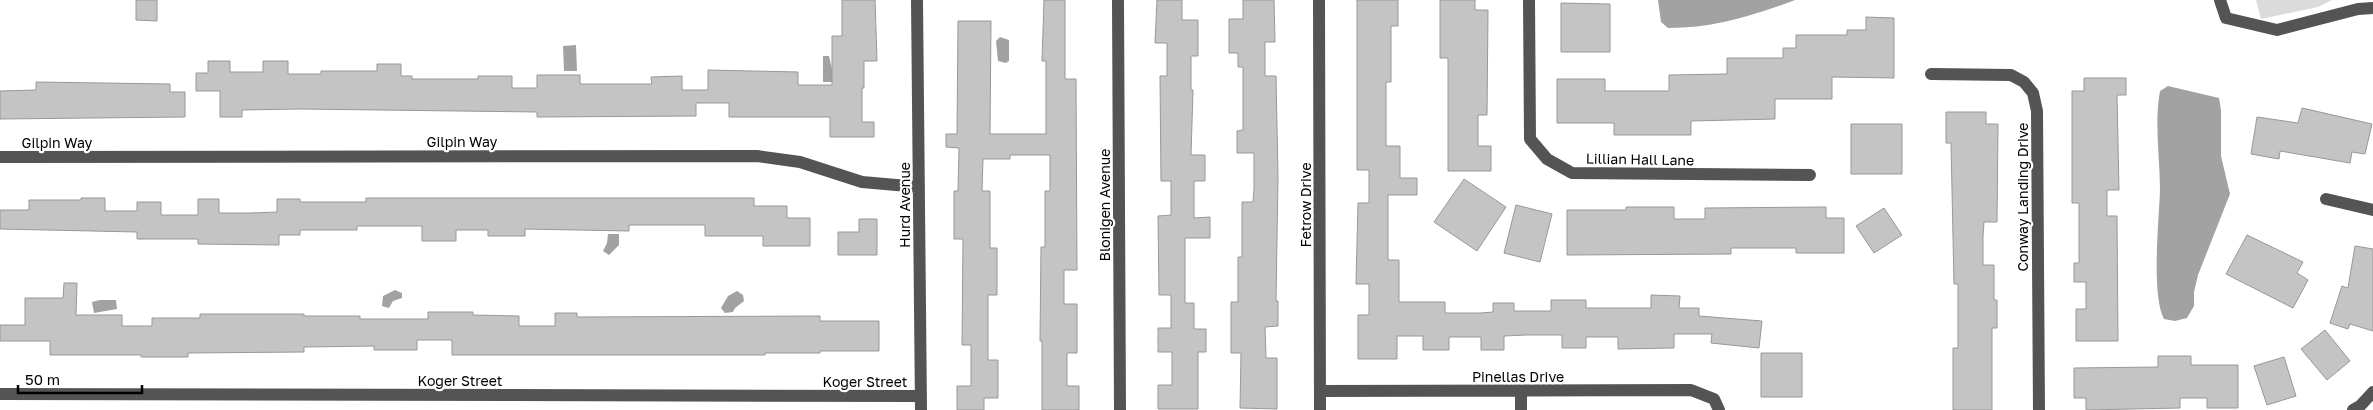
<svg xmlns="http://www.w3.org/2000/svg" width="2373" height="410" font-family="'Golos Text',sans-serif">
<style>
.green{fill:#dbdbdb}
.water{fill:#a2a2a2}
.building{fill:#c4c4c4;stroke:#989898}
.lines{fill:none;stroke-linecap:round;stroke-linejoin:round}
.minor{stroke:#545454;stroke-width:12}
.labels{text-anchor:middle;dominant-baseline:central;stroke-width:4.5;stroke-linejoin:round;paint-order:stroke}
.street-label{font-size:14px;fill:#000;stroke:#fff}
</style>
<rect width="100%" height="100%" fill="#fff"/>
<path class="green" d="M2256 0H2332L2318 7 2261 19Z"/>
<path class="water" d="M1658 0H1795C1752 16 1713 28 1668 28L1661 22Z
M1000 37 1009 40V61L1006 63 998 61 996 41Z
M576 45 577 71H564L563 46Z
M823 56H829L835 82H823Z
M2168 86 2219 98 2221 110V156L2230 194 2198 275 2194 292V306L2187 318 2175 321 2164 319C2151 294 2159 221 2160 190 2160 158 2154 123 2160 91Z
M608 234H619V245L609 255 603 251 607 243Z
M395 290 402 293V298L393 301 389 308 382 306 383 296Z
M737 291 743 295 744 301 735 308 733 312 725 313 721 308 728 296Z
M100 300H116L117 309 94 313 92 302Z"/>
<path class="building" d="M136 0H157V21L136 20Z
M842 0H875L877 61H864V88H862V122H874V137H830V117H729V103H696V116L537 117V112L300 109 242 110V117H220V91H196V73H208V61H230V72H263V61H288V74H321V71H377V64H401V76H412V79H478V76H512V88H537V75H580V84H652L651 77 682 76V90H708V70L798 72V85H832V36H842Z
M1044 0H1065V79H1076L1077 270H1064V304H1077V353H1067V386H1079V410H1042V341H1040L1041 247H1045V191H1050V155H1010V159H983L982 191H990V248H997V295H988V360H998V398H984V410H957V386H971V345H962L963 239H954V191H958L959 148 946 147V134H957L958 21H991L990 134H1046V61H1042Z
M1157 0H1182V20H1198V56H1191V90H1193L1191 155H1205V181H1194V218L1210 217V238H1185V303H1194V329H1206V352H1198V409H1158V385H1172V352H1158V328H1171V295H1159L1158 216 1171 215V181H1161L1160 76H1167V43H1155Z
M1243 0H1274L1275 42H1265V76H1276L1278 177 1276 301H1278V326L1265 327 1266 358H1277V409L1240 408 1241 353H1231V302H1238V257H1242V202H1253L1254 189V153H1237V131L1243 130V67H1238V53H1229V19H1243Z
M1357 0H1398V26H1391V82H1386V146H1400V178H1417V195H1388V260H1399V302H1445V313H1481L1493 312V303H1514V311H1551V300H1586V308H1651V295L1680 296 1679 308H1699V316L1762 321 1759 348 1711 343 1712 334H1674V348L1618 349V337H1586V348H1562V335H1526L1504 336V350H1481V337H1449V350H1423V336H1397V359H1358V315H1369V284H1356L1358 203H1369V170H1357Z
M1440 0H1475V10H1488L1487 115H1478V146H1491V171H1448V58H1440Z
M1561 3 1610 4V52H1561Z
M1866 17 1894 18V78L1832 77V99H1775V119L1691 121V135H1614V123H1557V79H1605V91H1669V75L1727 74V58H1783V48H1796V35H1847V30H1866Z
M2084 78H2126V95H2117L2119 190H2107V216H2117L2118 341H2076V309H2086V282H2074V263H2079V203H2072V91H2084Z
M36 82 170 84V92H185V117L0 119V91L36 90Z
M2302 108 2372 124 2365 154 2352 152 2350 163 2280 151 2279 159 2251 154 2257 117 2298 123Z
M1946 112H1986V124H1998L1997 222H1984L1983 236V265H1994V300H1997V328H1992V410H1953V348H1958V284H1954L1951 143H1946Z
M1851 124H1902V174H1851Z
M1464 179 1506 207 1477 251 1434 222Z
M81 198H105V211H137V202H161V215H198V199H219V213H251L277 212V199H300V202H366V198H754V206H787V218H810V246H763V236H705V225H629V231L525 229V236H488V230H456V241H422V226H357V230H300V235H279V245L198 244V239H137V232L0 229V210H29V200H81Z
M1516 205 1552 214 1540 262 1504 253Z
M1626 207H1674V219H1705V208L1826 207V218H1844V253H1796V248H1731V254L1567 255V210H1626Z
M1884 208 1902 235 1874 253 1856 226Z
M859 219H877V255H838V232H859Z
M2247 235 2303 262 2297 273 2308 280 2293 308 2226 274Z
M2355 246 2373 249V331L2350 324 2348 329 2330 323 2342 286 2348 288Z
M64 283H77L76 315H122V326H152V318H200V314H304V316H360V319H428V312H473V315L519 316V326H555V313H577V317L820 316V321H879V351H820V353H765V355H452V340H417V350H374V346L304 347V352L188 353V357H141V355H50V341H0V325H25V298H63Z
M2325 330 2350 361 2327 380 2301 349Z
M1761 353H1802V397H1761Z
M2158 356H2191V365H2238V408H2207V398H2180V408L2086 410V398H2074V368L2158 367Z
M2284 357 2296 396 2267 405 2254 366Z"/>
<g class="lines">
<path class="minor" d="M917 0 921 410
M1118 0 1120 410
M1319 0 1320 410
M1529 0 1530 139 1547 159 1572 173 1810 175
M2220 0 2226 18 2277 30 2358 9 2373 8
M1931 74 2011 75 2024 82 2033 93 2037 111 2039 410
M0 157 757 156 800 162 862 182 919 187
M2326 199 2373 210
M1320 391 1691 390 1714 399 1719 410
M1521 391V410
M0 394 921 396
M2353 410 2360 406 2373 392"/>
</g>
<g class="labels">
<g class="street-label">
<text x="462" y="141">Gilpin Way</text>
<text x="57" y="142">Gilpin Way</text>
<text transform="translate(1640 159) rotate(1)">Lillian Hall Lane</text>
<text transform="translate(2022 197) rotate(-90)">Conway Landing Drive</text>
<text transform="translate(904 205) rotate(-90)">Hurd Avenue</text>
<text transform="translate(1104 205) rotate(-90)">Blonigen Avenue</text>
<text transform="translate(1305 205) rotate(-90)">Fetrow Drive</text>
<text x="1518" y="376">Pinellas Drive</text>
<text x="460" y="380">Koger Street</text>
<text x="865" y="381">Koger Street</text>
</g>
</g>
<path d="M18 385v8h124v-8" fill="none" stroke="#000000" stroke-width="2.5"/>
<text x="25" y="385" font-size="15" fill="#000000" stroke="#ffffff" stroke-width="4" paint-order="stroke">50 m</text>
</svg>
